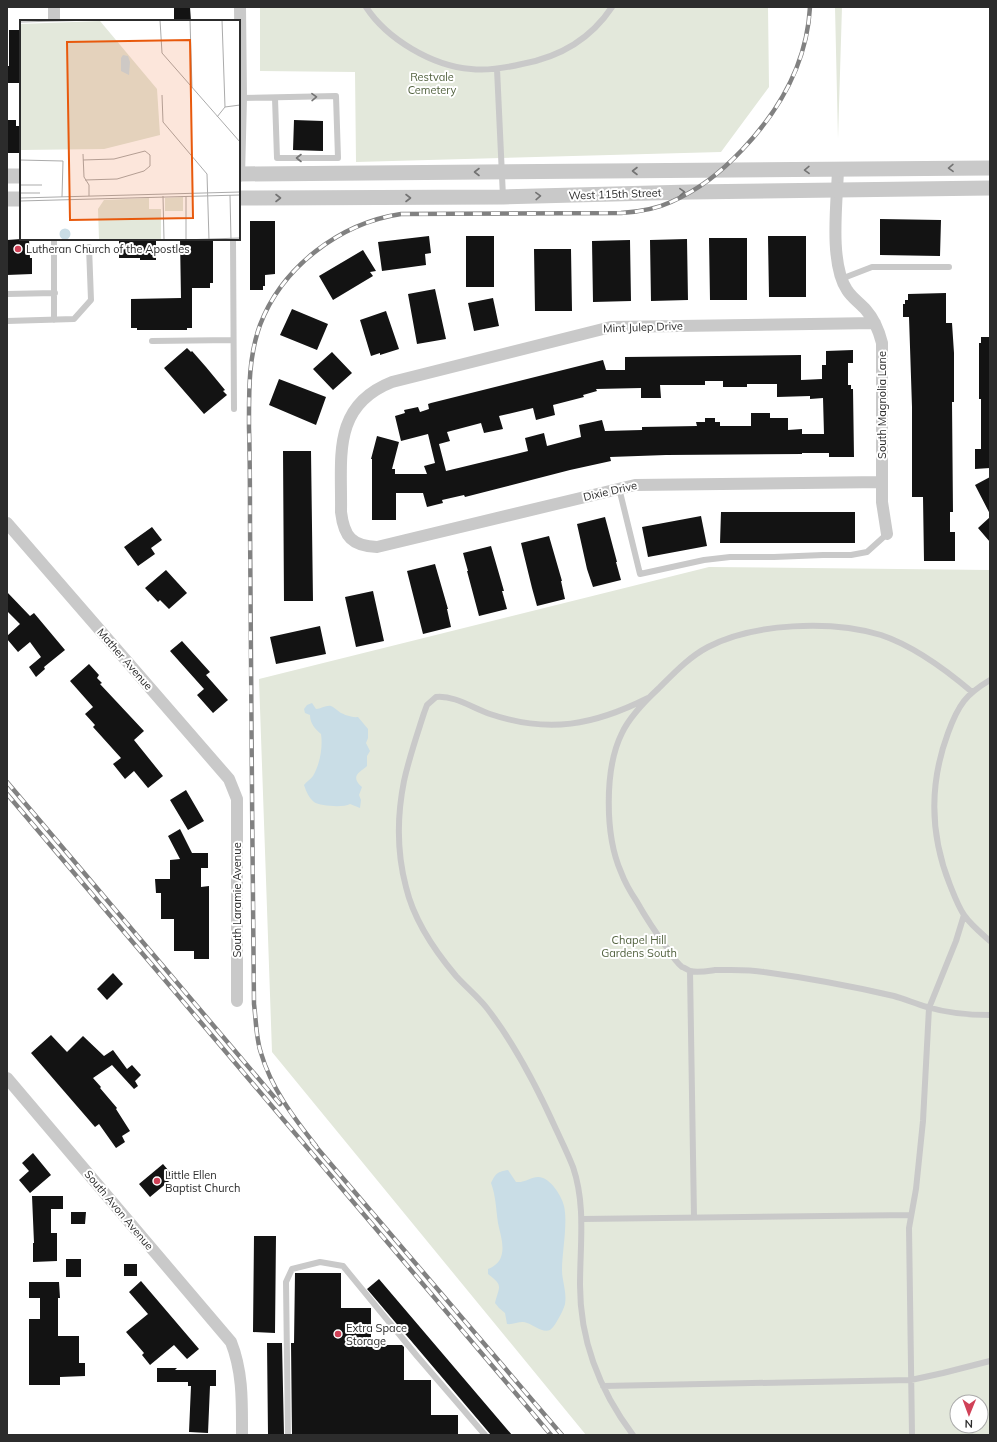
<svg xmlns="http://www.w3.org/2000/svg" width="997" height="1442" font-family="Mulish,sans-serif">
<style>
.green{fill:#e3e8db;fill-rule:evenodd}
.water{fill:#c9dde6}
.building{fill:#131313;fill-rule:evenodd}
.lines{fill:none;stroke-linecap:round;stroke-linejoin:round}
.service{stroke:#c9c9c9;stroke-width:6}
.minor{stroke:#c9c9c9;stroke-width:12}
.tertiary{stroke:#c9c9c9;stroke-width:15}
.rail-casing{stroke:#818181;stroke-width:4.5}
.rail{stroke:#fff;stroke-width:3;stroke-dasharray:9;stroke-linecap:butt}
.oneway{stroke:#737373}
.poi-dot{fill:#d04157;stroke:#fff;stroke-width:1.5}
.labels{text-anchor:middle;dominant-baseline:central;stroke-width:4;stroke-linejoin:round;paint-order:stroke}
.park-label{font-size:11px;fill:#52623f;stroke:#fff}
.street-label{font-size:11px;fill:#2c2c2c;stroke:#fff}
.poi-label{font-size:11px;fill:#2c2c2c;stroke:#fff;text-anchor:start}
.inset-road{fill:none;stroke:#ababab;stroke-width:1}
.view{fill:#e8590c;fill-opacity:0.15;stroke:#e8590c;stroke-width:2}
.inset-edge{fill:none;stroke:#2c2c2c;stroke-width:2}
</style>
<rect width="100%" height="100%" fill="#fff"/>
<path class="green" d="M260 7H768L769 87 721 152 356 162 355 72 260 71Z
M835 7H842L838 139Z
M709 567 990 570V1435H586L272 1052 259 679ZM957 1402H981V1426H957Z"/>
<path class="water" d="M312 703 316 709C321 709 326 705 331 706 334 707 335 709 337 710 341 714 352 718 358 717L368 729V738L366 743 370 751 367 756V766C359 773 350 776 362 787L359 795 361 800 360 808 350 804C343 808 320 806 314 802 309 798 306 791 304 785 306 782 311 779 313 776 320 764 323 747 321 734 315 729 310 723 310 715L305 713 304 709 307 705Z
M508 1170 516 1182C527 1183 534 1174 543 1178 552 1181 562 1197 564 1206 568 1223 562 1252 562 1270 562 1281 567 1292 565 1304 564 1309 555 1327 550 1330 542 1333 534 1325 527 1323 521 1320 514 1325 507 1324L505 1313 499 1308 495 1303C499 1286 504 1286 488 1274V1269C493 1267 499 1263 501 1257 505 1246 500 1234 498 1223 496 1210 496 1196 491 1183 496 1173 497 1172 508 1170Z"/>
<path class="building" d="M174 7H190L191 21H174Z
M9 30H21V83H7V66H9Z
M7 120H16V126H21V153H7Z
M294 120 323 121V151L293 150Z
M880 219 941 220 940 256 880 255Z
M250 221H275V274L265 275V286H263V290H250Z
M429 236 431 253 425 254 426 265 382 271 378 242Z
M466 236H494V287H466Z
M768 236H806V297H769Z
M709 238H747V300H710Z
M21 239H29L30 258H32V274L7 275V240Z
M119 239H156V260H140V258H119Z
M180 239H213V283H210V288H192V328H187V330H137V328H131V299L181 298Z
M687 239 688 300 651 301 650 240Z
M630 240 631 301 593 302 592 241Z
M534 249H571L572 311H535Z
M363 250 376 271 370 272 373 276 333 300 319 276Z
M435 289 446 339 417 344 408 294Z
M946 293V323H952L954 353V402H952L953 512H950V532H955V561H924L923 497H912V407L909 317H903V304H905V300H908V294Z
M493 298 499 326 474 331 468 303Z
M292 309 328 324 317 350 280 335Z
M386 311 399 349 380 355V353L371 356 360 320Z
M981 337H990V468L975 469V449H981V399H979V343H981Z
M187 348 191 352 192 351 206 367 225 390 223 391 227 395 204 414 164 368Z
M853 350V363H848V385H851V389H853L854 457H829V453H802V454L666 455 610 457 611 461 570 470 465 497 464 495 442 500 443 503 427 507 423 493H396V520H372V459H371L377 436 399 442 392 469H395V474H427L424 466 435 463 428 434 401 441 395 416 405 413 404 410 418 407 420 412 429 409 428 404 431 403 603 360 606 370H625V357L801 355V380L822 379V365H826V351ZM705 381H723V387H747V384H777V397L810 396V399L823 398 824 434H802V429L788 430V418H770V413H751V426H720V422H715V418H705V422H696L697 426 642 427V430L605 431 602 420 579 425 581 437 547 446 544 433 525 438 528 451 446 471 439 444 450 441 447 432 481 423 484 433 503 429 499 416 533 408 536 420 555 415 553 405 584 397 583 395 597 391 596 389 641 388V398H661L660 385H705Z
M332 352 352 373 333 390 313 369Z
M279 379 326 397 316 425 269 405Z
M283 451H311L313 601H284Z
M990 477V514L975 485Z
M721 512H855V543H720Z
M701 516 707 546 648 557 642 527Z
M605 517 617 562H616L621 580 593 587 587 569 577 524Z
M990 517V542L978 528Z
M152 527 162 540 151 548 155 554 138 566 124 547Z
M549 536 562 581H561L565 599 537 606 532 588 521 543Z
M491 546 504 591H502L507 609 479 616 467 571H468L463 553Z
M435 564 448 609H447L451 627 423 634 407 571Z
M166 570 187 593 169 609 160 600 158 602 145 588Z
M373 591 384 641 356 647 345 597Z
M7 592 30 616 34 613 65 650 44 667 45 669 36 677 29 667 41 657 30 642 18 652 7 639V636L20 624 7 611Z
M320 626 326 654 276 664 270 637Z
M182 641 210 672 206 675 228 700 213 713 197 695 204 689 170 651Z
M89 664 99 675 97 678 102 683 100 684 144 731 134 740 163 776 148 788 134 771 125 779 113 764 121 758 93 727 95 725 85 714 93 707 70 681Z
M186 790 204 821 188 830 170 800Z
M180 829 192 853H208V868H201V887L209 886V959H194V951H174V919H161V893H156L155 879H170V860L180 859 168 836Z
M113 973 123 984 107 1000 97 989Z
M51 1035 67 1052 83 1036 104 1056 113 1050 127 1069 132 1065 141 1075 135 1081 138 1086 134 1089 112 1065 93 1078 101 1087 100 1088 117 1108 116 1109 130 1131 122 1136 125 1142 116 1148 99 1124 95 1127 31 1053Z
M33 1153 51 1175 30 1193 19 1180 29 1171 22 1163Z
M163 1164 174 1177 150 1197 139 1184Z
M32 1196H63V1209H51V1233H57V1261L33 1262V1243H34Z
M71 1212H86L85 1224H71Z
M254 1236H276L275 1333 253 1332Z
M66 1259H81V1277H66Z
M124 1264H137V1276H124Z
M295 1273H341V1308H371V1345H402L404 1347V1380H431V1415H458V1435H292L291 1343H294Z
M379 1279 512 1435H491L367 1289Z
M141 1281 199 1349 187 1359 174 1345 150 1365 142 1355 144 1353 126 1332 148 1314 129 1292Z
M29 1282H59L60 1298H58V1336H79V1363H85V1376L60 1377V1385H29V1319H40V1298H29Z
M267 1343H282L284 1435H268Z
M157 1368H177L175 1370H216V1386H210L208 1433 189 1432 191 1386H188V1382H157Z"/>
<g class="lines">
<path class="service" d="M366 7C387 39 432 66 471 69 488 71 505 68 522 64 560 57 590 40 612 7
M497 69 503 197
M241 98 336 96 338 158H277L275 98
M54 239V320
M233 239 234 409
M841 279 872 267H949
M7 294 55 293
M7 321 74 319 91 300 89 247
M152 341 233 340
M619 488 640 574 704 560 730 557H774L823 555H851L867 552 887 534
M990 680C980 686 971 692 964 701 957 710 952 722 948 733 929 784 930 835 950 885 954 895 958 906 964 915 971 925 981 933 990 941
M972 692C945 669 914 646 881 635 831 620 754 623 708 647 689 657 674 673 659 688 645 701 630 716 622 733 604 769 605 836 621 872 625 883 631 893 637 902 646 918 656 933 667 948 671 954 676 962 682 967 683 967 690 971 690 971 698 973 708 971 715 970 731 970 748 969 764 972 808 978 851 986 894 996 905 999 916 1004 927 1007 947 1013 969 1015 990 1015
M690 971 694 1217
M582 1219 911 1215
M603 1386 911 1380 943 1373 990 1361
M288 1435 286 1282 292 1269 320 1262 343 1266 417 1356 485 1435
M633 1435C600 1391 580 1341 580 1285 580 1245 586 1205 573 1167 568 1154 561 1140 555 1127 536 1085 515 1044 486 1007 477 996 466 987 456 976 434 950 414 921 406 887 397 853 397 816 404 781 409 758 417 735 424 713L427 705 436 697C454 695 473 708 490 714 549 734 594 725 648 698
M912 1435 909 1228 916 1189 923 1121 929 1008 956 941 964 915"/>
<path class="minor" d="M54 21V7
M838 170C837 202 829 263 847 290 852 298 860 303 866 310 874 319 879 331 882 343V502L887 534
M239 176 241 98 240 7
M875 323 611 327 392 382C331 406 342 458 341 512 344 537 352 546 377 547L635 485 882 482
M7 523 229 779 237 799V1001
M7 1078 231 1342C243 1372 242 1403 242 1435"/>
<path class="tertiary" d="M239 174 990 168
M7 176H21
M239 198 503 197 690 192 990 188
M7 199H21"/>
<defs>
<path id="rail" d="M7 782 280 1104
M7 794 551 1435
M312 1142 562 1435
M316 1146C294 1118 271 1088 261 1053 256 1039 256 1019 254 1004 253 844 250 684 250 524 250 492 250 460 249 428 249 394 248 358 260 325 282 267 340 223 401 214L621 213C637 212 656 209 671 202 700 189 720 173 742 150 780 110 807 63 810 7"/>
</defs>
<use href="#rail" class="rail-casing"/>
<use href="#rail" class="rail"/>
</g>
<defs><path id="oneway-chevron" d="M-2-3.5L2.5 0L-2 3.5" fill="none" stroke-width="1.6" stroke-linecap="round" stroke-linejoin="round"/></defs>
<g class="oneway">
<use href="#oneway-chevron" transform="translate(314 97) rotate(-1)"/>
<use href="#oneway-chevron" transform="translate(299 158) rotate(180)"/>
<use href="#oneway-chevron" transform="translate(951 168) rotate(179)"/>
<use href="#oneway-chevron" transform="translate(807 170) rotate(179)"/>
<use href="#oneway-chevron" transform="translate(635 171) rotate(180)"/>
<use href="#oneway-chevron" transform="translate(477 172) rotate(180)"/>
<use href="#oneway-chevron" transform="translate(682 192) rotate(-2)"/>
<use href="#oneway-chevron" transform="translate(538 196) rotate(-2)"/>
<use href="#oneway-chevron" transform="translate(278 198)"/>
<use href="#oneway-chevron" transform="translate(408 198)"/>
</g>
<g class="poi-dot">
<circle cx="18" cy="249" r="4"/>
<circle cx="157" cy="1181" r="4"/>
<circle cx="338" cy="1334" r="4"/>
</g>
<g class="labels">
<g class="park-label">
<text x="432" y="77">Restvale<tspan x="432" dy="13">Cemetery</tspan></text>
<text x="639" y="940">Chapel Hill<tspan x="639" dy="13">Gardens South</tspan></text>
</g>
<g class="street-label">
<text transform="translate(615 194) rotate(-2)">West 115th Street</text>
<text transform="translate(643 327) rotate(-2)">Mint Julep Drive</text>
<text transform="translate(882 405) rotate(-90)">South Magnolia Lane</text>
<text transform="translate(610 491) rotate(-13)">Dixie Drive</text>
<text transform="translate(125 659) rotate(49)">Mather Avenue</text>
<text transform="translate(237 900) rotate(-90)">South Laramie Avenue</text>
<text transform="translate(119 1210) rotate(50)">South Avon Avenue</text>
</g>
<g class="poi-label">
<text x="26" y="249">Lutheran Church of the Apostles</text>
<text x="165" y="1175">Little Ellen<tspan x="165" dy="13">Baptist Church</tspan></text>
<text x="346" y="1328">Extra Space<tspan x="346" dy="13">Storage</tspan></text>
</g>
</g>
<g transform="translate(20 20)">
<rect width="220" height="220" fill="#fff"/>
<path d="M80 1 137 69 140 115 84 129 0 130V4ZM163 177V191H145V178ZM129 178V189H141V220H79L78 189 84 180Z" fill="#e3e8db"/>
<path d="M103 35 108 36 110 42 109 55 101 51V38ZM39.5 214a5.5 5.5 0 1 1 11 0a5.5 5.5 0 1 1-11 0Z" fill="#c9dde6"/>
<path class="inset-road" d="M140 0 142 33 220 122M170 0 172 68M0 2 75 0M142 75 143 102 187 154 189 220M205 87 220 85M197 97 205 87 202 0M63 134 64 157 69 165V176M0 140 43 141 42 177M63 140 94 139 125 131 130 135V146L124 151 97 159 65 160M0 165H22M0 173H20M210 175 211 220M143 176 144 220M166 176V220M0 178 220 172M0 181 220 175M162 220 220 218"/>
<path class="view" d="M170 20 173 198 50 200 47 22Z"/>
<rect width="220" height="220" class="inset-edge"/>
</g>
<rect width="997" height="1442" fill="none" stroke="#2c2c2c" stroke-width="16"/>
<g transform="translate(969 1414) rotate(181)"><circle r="19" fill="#ffffff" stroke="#ababab"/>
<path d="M0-3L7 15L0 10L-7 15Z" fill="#d04157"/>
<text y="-6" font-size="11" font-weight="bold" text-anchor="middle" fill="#2c2c2c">N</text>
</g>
</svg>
